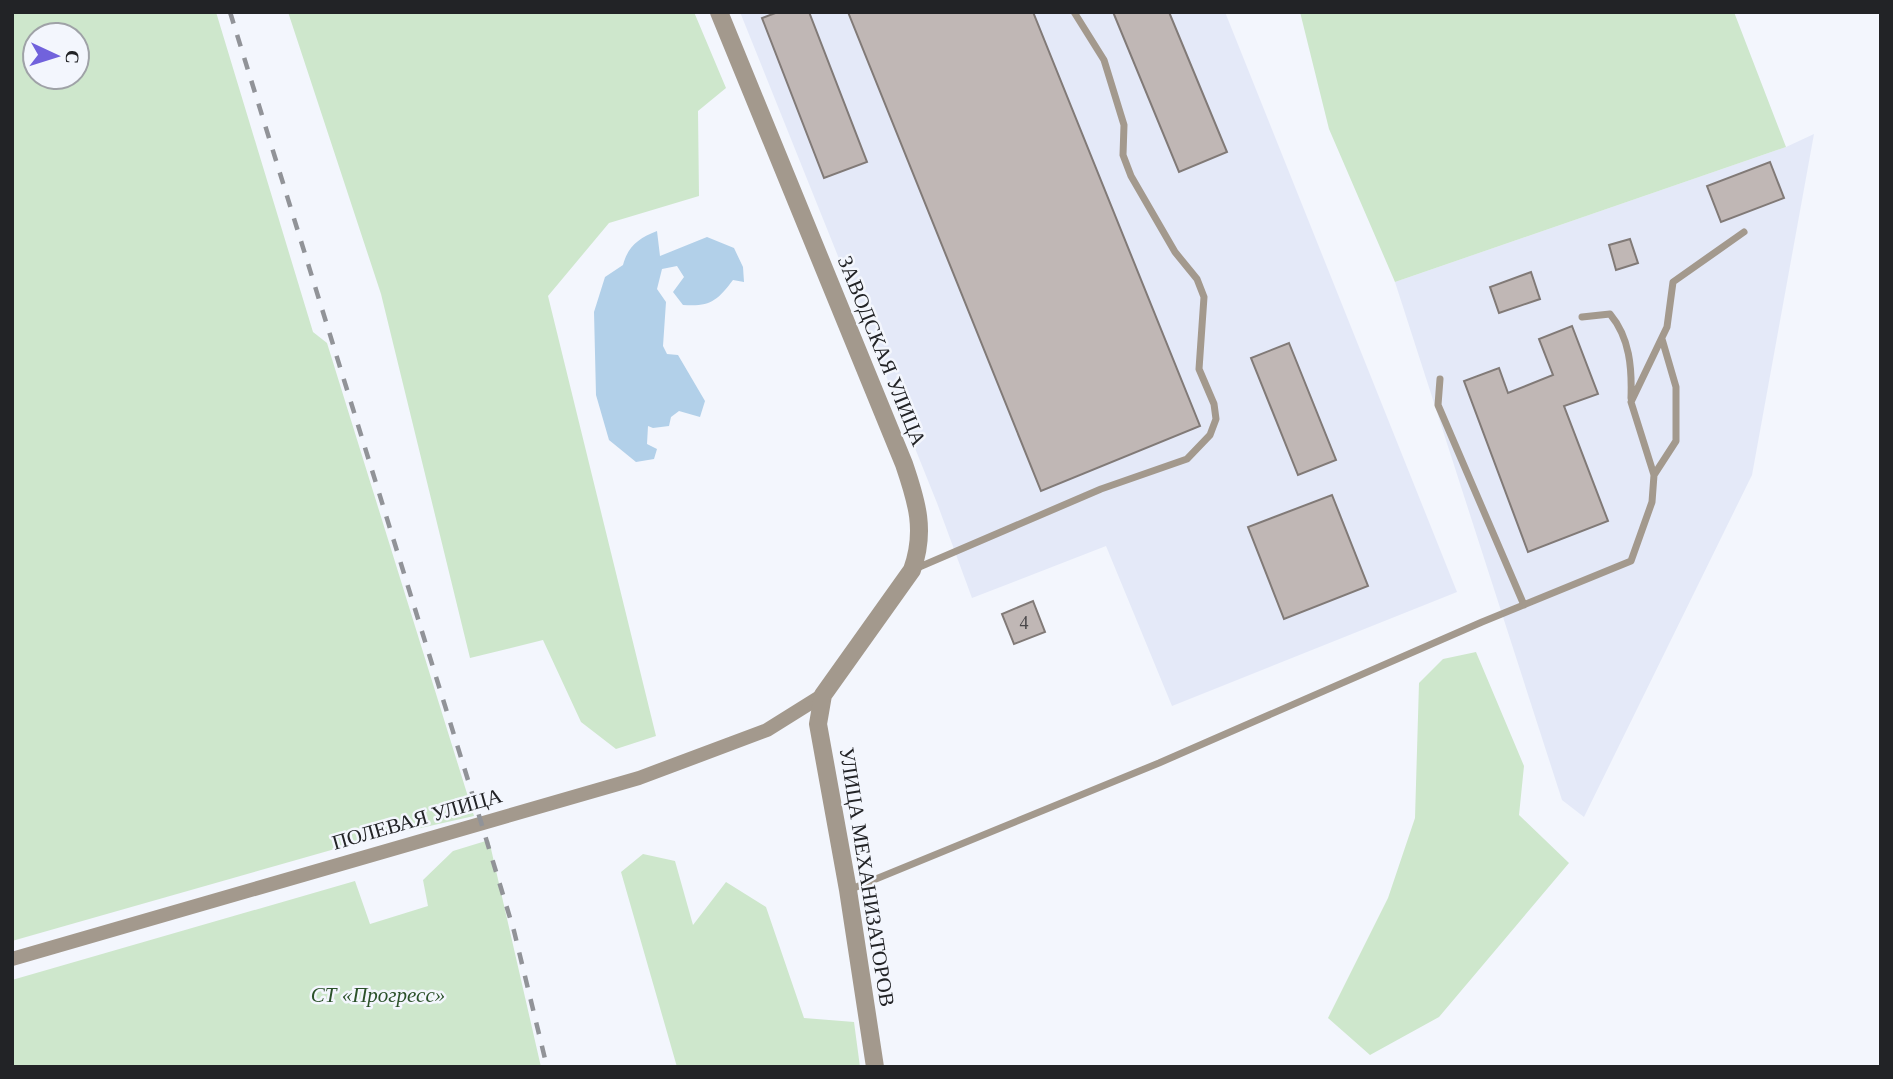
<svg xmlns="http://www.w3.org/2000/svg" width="1893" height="1079" font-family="Georgia,serif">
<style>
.built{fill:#e4e9f8}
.green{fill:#cee7cc;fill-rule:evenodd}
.water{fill:#b2d0e9}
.building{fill:#c0b7b5;stroke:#817a77;stroke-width:2}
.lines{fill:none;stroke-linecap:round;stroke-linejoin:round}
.service{stroke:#a3998d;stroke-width:7}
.minor{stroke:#a3998d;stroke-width:14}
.tertiary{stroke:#a3998d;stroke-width:18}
.rail{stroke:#919398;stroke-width:4.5;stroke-dasharray:12 12;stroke-linecap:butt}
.labels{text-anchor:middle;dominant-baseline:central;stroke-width:5;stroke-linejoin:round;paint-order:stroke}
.number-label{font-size:18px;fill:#4a484a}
.street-label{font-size:21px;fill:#222326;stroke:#f3f6fd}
.park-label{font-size:21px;font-style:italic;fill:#2b5129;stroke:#f3f6fd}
</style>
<rect width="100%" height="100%" fill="#f3f6fd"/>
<path class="built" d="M740 12H1225L1457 592 1172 706 1106 546 972 598 937 503Z
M1814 134 1752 475 1584 817 1562 800 1395 282 1786 147Z"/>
<path class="green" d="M12 12H216L313 332 327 343 474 816 363 841 12 941ZM77 35V77H35V35Z
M288 12H694L726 88 698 111 699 196 609 223 548 296 656 736 616 749 581 722 543 640 470 658 381 294Z
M1300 12H1734L1786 147 1395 282 1329 129Z
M1476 652 1524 766 1519 815 1569 863 1439 1017 1370 1055 1328 1018 1388 898 1415 818 1419 683 1443 659Z
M489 840 541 1067H12V980L355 881 370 924 428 906 423 880 453 851Z
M643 854 675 861 693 925 726 882 766 907 804 1018 854 1022 860 1067H677L621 872Z"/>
<path class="water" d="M657 231 660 256 707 237 734 248 743 267 744 282 733 280C717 301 710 307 683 305L673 292 684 277 677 266 662 269 657 289 666 302 663 346 667 354 678 355 705 401 700 417 679 411 671 417 669 426 653 428 648 426 647 444 657 449 654 459 636 462 609 440 596 395 594 312 605 277 623 265C628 246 639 238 657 231Z"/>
<path class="building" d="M778 12H809L867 162 824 178 762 18Z
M848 12H1033L1200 426 1041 491Z
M1113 12H1169L1227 152 1179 172Z
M1770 162 1784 198 1721 222 1707 186Z
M1630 239 1638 263 1616 270 1609 245Z
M1531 272 1540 299 1499 313 1490 287Z
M1572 326 1598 394 1564 406 1608 521 1528 552 1464 381 1499 368 1508 393 1553 375 1539 339Z
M1289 343 1336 460 1298 475 1251 358Z
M1332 495 1368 586 1284 619 1248 527Z
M1033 601 1045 632 1014 644 1002 614Z"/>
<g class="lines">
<path class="service" d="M1582 317 1610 314C1630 338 1632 368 1631 398
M1440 379 1438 405 1524 605
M1654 475 1676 441V387L1662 339
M917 568 1101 489 1187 459 1210 435 1216 419 1214 404 1199 369 1204 297 1197 279 1175 252 1131 176 1123 155 1124 125 1104 60 1074 12
M849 890 1159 763 1482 622 1631 561 1652 502 1654 475 1631 402 1667 327 1673 282 1744 232"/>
<path class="minor" d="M12 959 639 778 767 730 823 695"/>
<path class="tertiary" d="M719 12 904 464C917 502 926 531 912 570L823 695 818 724 848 890 875 1067"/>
<path class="rail" d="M230 12 481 822 514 931 547 1067"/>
</g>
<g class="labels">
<g class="number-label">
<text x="1024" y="623">4</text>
</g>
<g class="street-label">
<text transform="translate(882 351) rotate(68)">ЗАВОДСКАЯ УЛИЦА</text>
<text transform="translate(417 819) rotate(-16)">ПОЛЕВАЯ УЛИЦА</text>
<text transform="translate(867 877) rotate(81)">УЛИЦА МЕХАНИЗАТОРОВ</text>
</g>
<g class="park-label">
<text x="378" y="995">СТ «Прогресс»</text>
</g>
</g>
<rect width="1893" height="1079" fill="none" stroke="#222326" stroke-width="28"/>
<g transform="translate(56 56) rotate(94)"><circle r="33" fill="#f3f6fd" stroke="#9fa2a7" stroke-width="2"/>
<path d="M0-5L12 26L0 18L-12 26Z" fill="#7162dc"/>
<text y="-10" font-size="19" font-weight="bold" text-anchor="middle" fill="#222326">С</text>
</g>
</svg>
